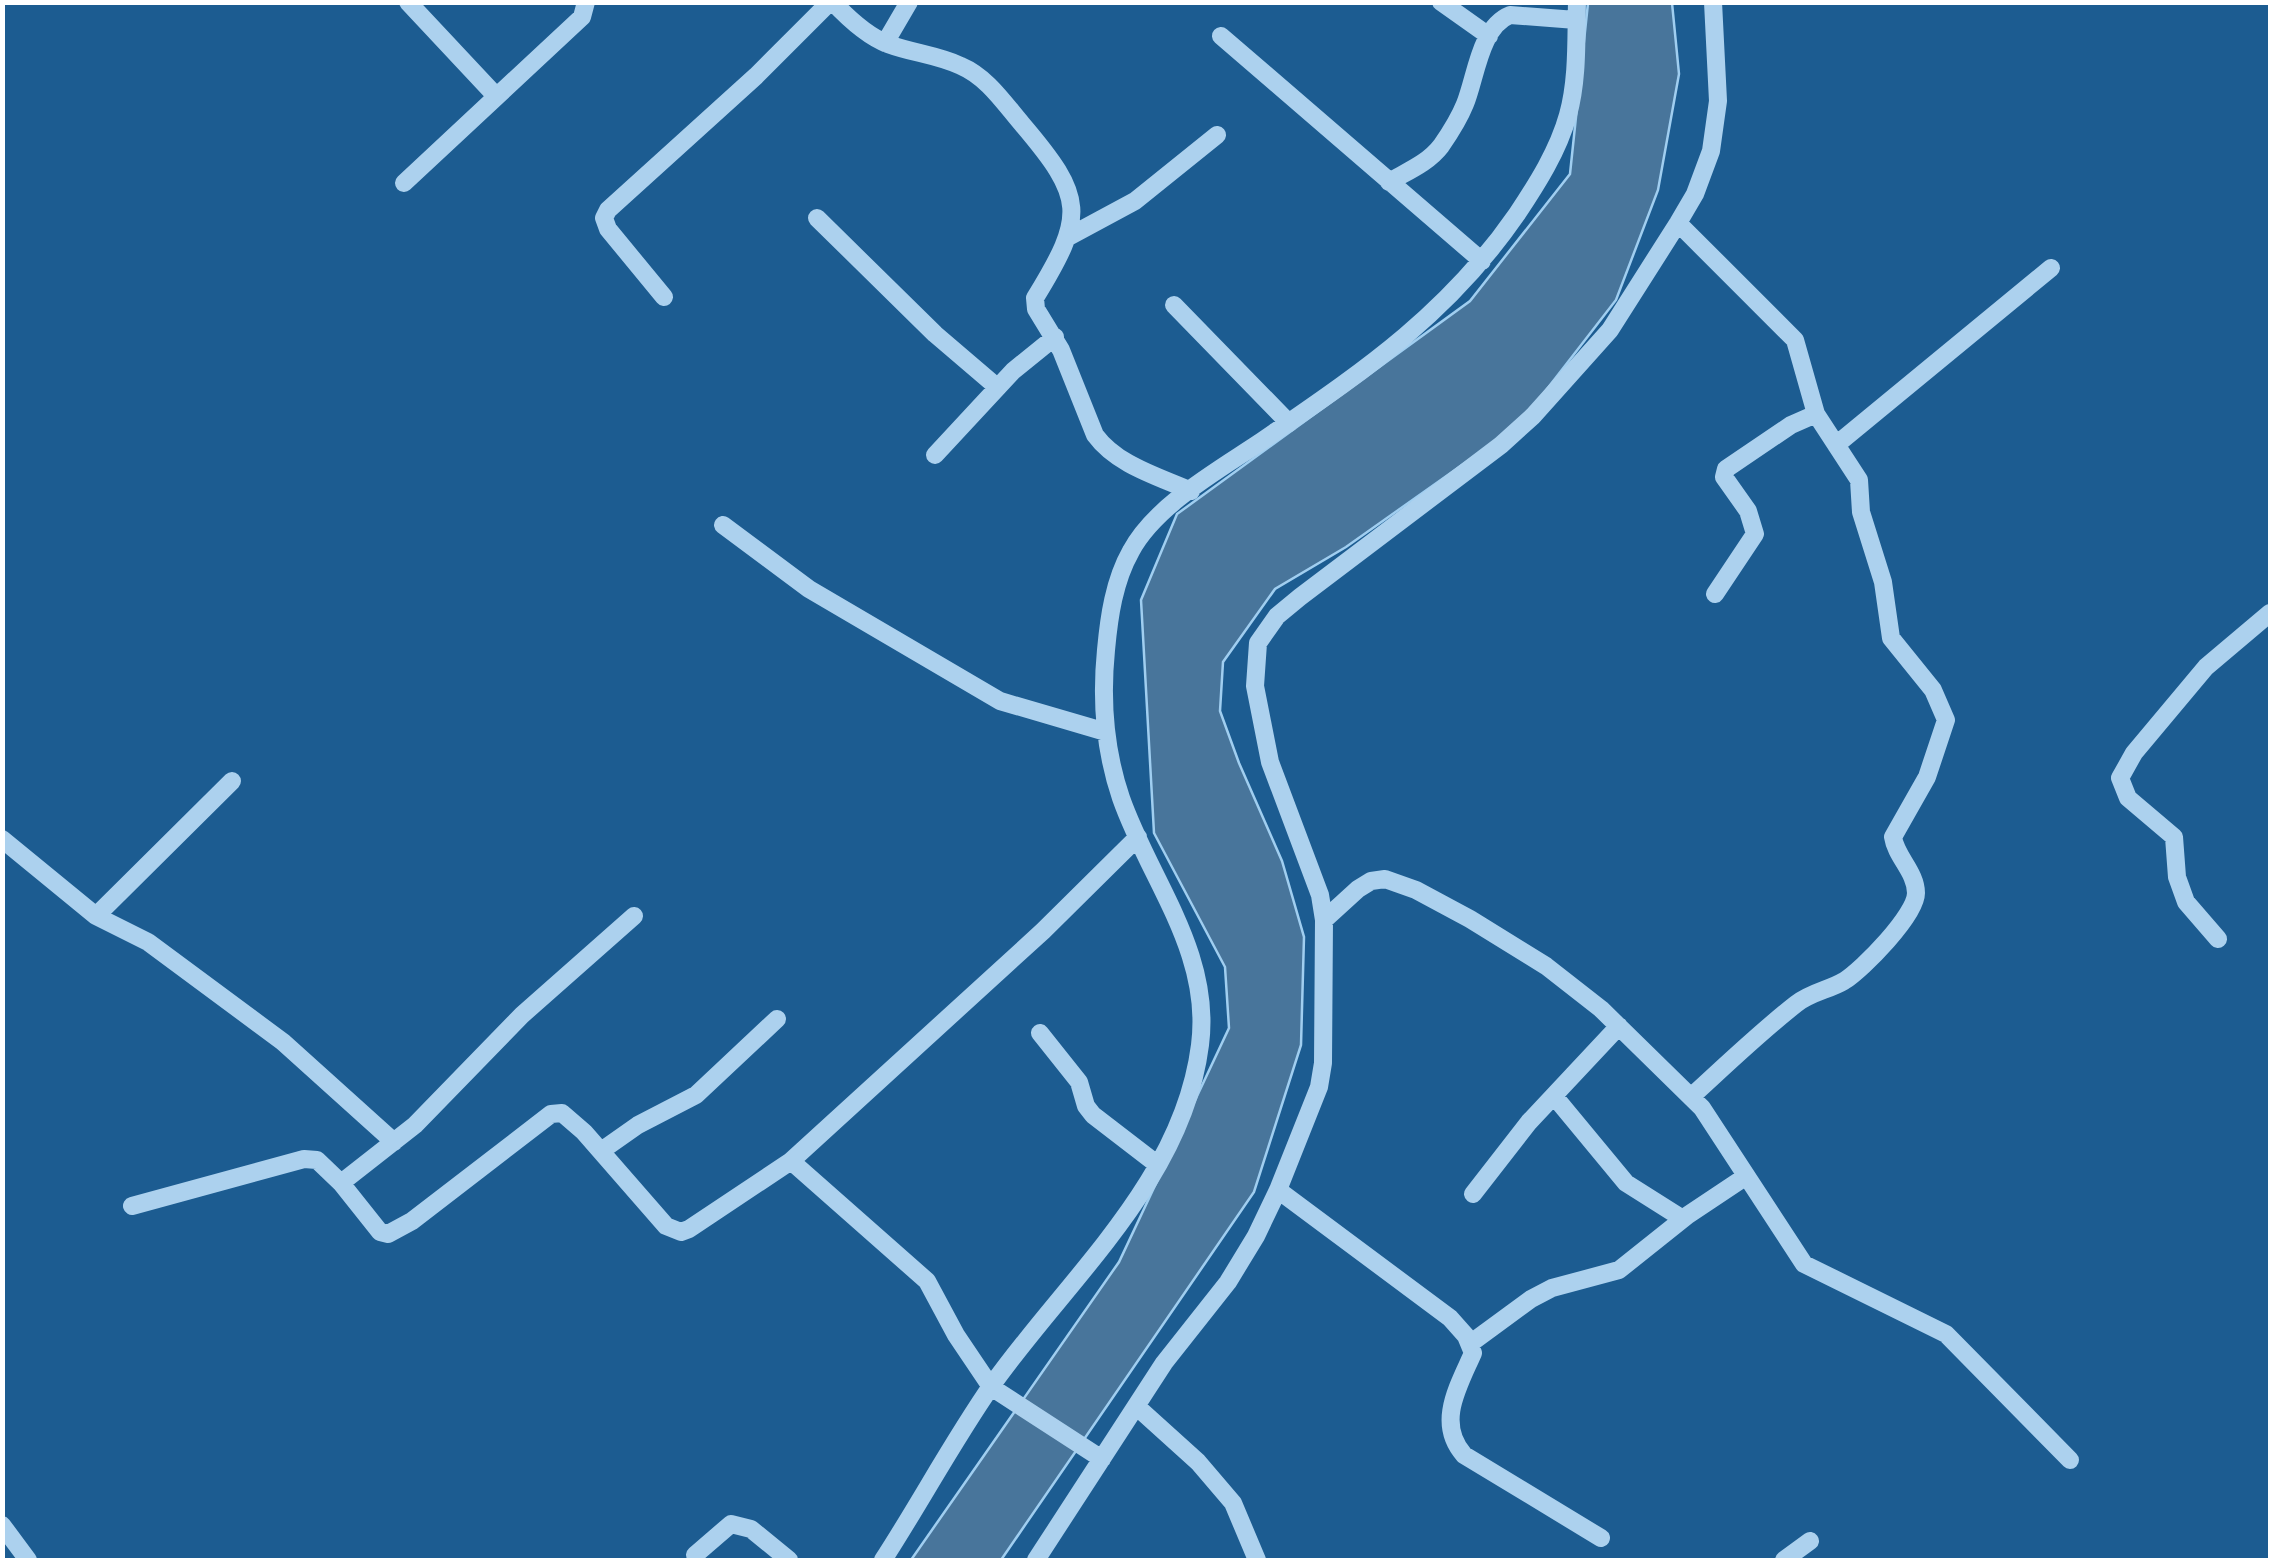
<svg xmlns="http://www.w3.org/2000/svg" width="2273" height="1563" font-family="'Noto Sans',sans-serif">
<style>
.water{fill:#48759b;stroke:#a0cef0;stroke-width:2.5}
.lines{fill:none;stroke-linecap:round;stroke-linejoin:round}
.minor{stroke:#acd1ee;stroke-width:18}
</style>
<rect width="100%" height="100%" fill="#1c5c91"/>
<path class="water" d="M1588 3H1672L1679 74 1658 190 1616 300 1520 424 1346 547 1275 589 1223 662 1220 711 1239 763 1282 861 1304 937 1301 1045 1254 1192 1001 1560H911L1119 1262 1229 1028 1225 967 1154 833 1141 600 1177 514 1470 301 1570 174Z"/>
<g class="lines">
<path class="minor" d="M408 2 496 96
M833 2C848 18 867 36 888 44 912 53 938 55 961 66 987 77 1004 103 1022 124 1085 198 1086 215 1035 298L1036 309 1061 350 1095 435C1117 465 1157 476 1191 491
M1441 2 1489 36
M1221 36 1482 261
M885 43 909 2
M1389 182C1408 171 1428 163 1441 146 1450 133 1459 119 1465 104 1476 77 1480 27 1510 15L1576 20
M404 183 582 17 586 2
M817 218 935 334 997 387
M1678 223 1795 340 1816 414 1859 480 1861 512 1883 582 1891 638 1933 690 1946 720 1927 777 1893 837C1896 857 1916 872 1916 893 1916 915 1863 969 1844 981 1829 990 1811 992 1796 1004 1759 1033 1726 1065 1692 1096
M1070 236 1135 201 1217 135
M664 297 608 229 604 218 608 210 756 76 830 2
M1174 305 1289 423
M1836 445 2051 268
M935 455 1013 371 1055 337
M723 525 809 589 1000 701 1106 732
M1715 594 1755 534 1748 511 1724 477 1726 469 1791 425 1816 414
M2 839 96 916 148 942 283 1042 394 1142
M96 916 232 781
M1324 920 1358 889 1371 881 1385 879 1416 890 1470 919 1546 966 1601 1009 1702 1108 1804 1264 1946 1334 2070 1460
M2218 939 2186 902 2177 877 2174 837 2128 798 2120 778 2134 753 2206 667 2270 613
M1040 1033 1079 1082 1086 1106 1093 1115 1158 1165
M1554 1096 1626 1183 1683 1219
M601 1151 638 1125 696 1095 777 1019
M791 1161 927 1281 956 1335 991 1387 1102 1459
M341 1183 415 1125 522 1015 634 916
M1278 1190 1450 1318 1466 1336 1473 1353C1458 1387 1436 1423 1464 1455L1601 1538
M1473 1194 1529 1122 1619 1026
M132 1206 304 1159 317 1160 341 1183 380 1232 388 1234 412 1221 551 1114 562 1113 584 1132 666 1226 681 1232 689 1229 791 1161 1043 931 1138 837
M1471 1343 1531 1299 1552 1288 1619 1270 1688 1215 1745 1177
M1136 1406 1198 1462 1233 1503 1257 1560
M2 1525 28 1560
M695 1555 731 1524 751 1529 789 1560
M883 1560C920 1503 953 1441 992 1385 1068 1278 1183 1181 1200 1045 1212 952 1150 881 1121 798 1105 751 1101 700 1106 650 1109 617 1114 581 1131 551 1155 506 1217 471 1259 443 1359 374 1446 317 1517 214 1537 184 1558 151 1568 115 1578 79 1576 39 1577 2
M1036 1560 1164 1363 1228 1282 1256 1236 1278 1190 1319 1087 1323 1063 1324 920 1320 895 1270 762 1255 686 1258 643 1277 616 1300 597 1501 445 1533 416 1610 330 1678 223 1695 194 1711 151 1718 101 1713 2
M1784 1560 1810 1541"/>
</g>
<rect width="2273" height="1563" fill="none" stroke="#ffffff" stroke-width="10"/>
</svg>
